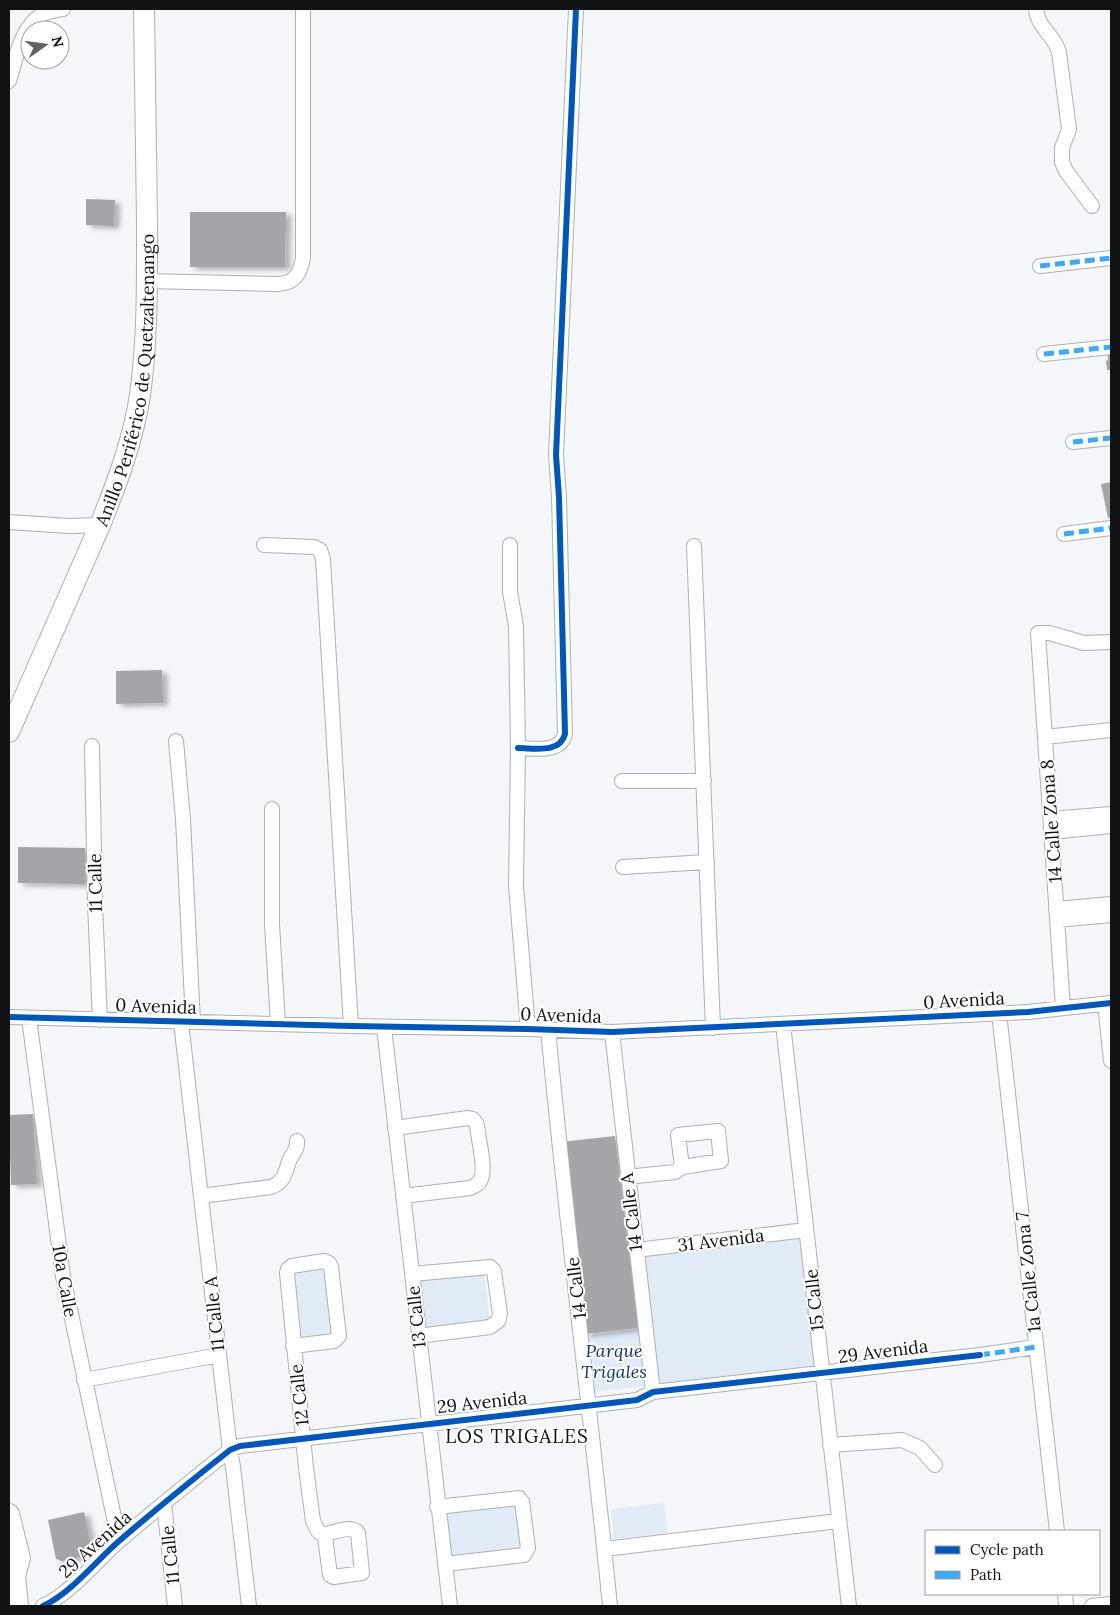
<svg xmlns="http://www.w3.org/2000/svg" width="1120" height="1615" font-family="Lora,serif">
<style>
.green{fill:#e1eaf7}
.building{fill:#a4a5a8;filter:url(#shadow)}
.lines{fill:none;stroke-linecap:round;stroke-linejoin:round}
.minor-casing{stroke:#afb0b2;stroke-width:16}
.highway-casing{stroke:#afb0b2;stroke-width:22}
.minor{stroke:#fdfefe;stroke-width:14}
.highway{stroke:#fdfefe;stroke-width:20}
.quiet{stroke:#3fa9f5;stroke-width:5;stroke-dasharray:10 5;stroke-linecap:butt}
.cycleway-casing{stroke:#fff;stroke-width:9}
.cycleway{stroke:#0057b8;stroke-width:6}
.labels{text-anchor:middle;dominant-baseline:central;stroke-width:4;stroke-linejoin:round;paint-order:stroke}
.street-label{font-size:18px;fill:#111213;stroke:#fff}
.park-label{font-size:18px;font-style:italic;fill:#103767;stroke:#fff}
.neighbourhood-label{font-size:19px;letter-spacing:1px;fill:#111213;stroke:#fff}
</style>
<defs>
<filter id="shadow"><feDropShadow dx="5.5" dy="3" stdDeviation="2.5" flood-color="#0004"/></filter>
</defs>
<rect width="100%" height="100%" fill="#f4f6f9"/>
<path class="green" d="M802 1236 816 1370 658 1386 644 1252Z
M327 1269 336 1337 299 1342 290 1273Z
M484 1270 490 1324 425 1332 419 1277Z
M638 1329 645 1386 591 1392 584 1336Z
M519 1502 525 1550 451 1558 446 1510Z
M664 1503 668 1533 614 1539 611 1509Z"/>
<path class="building" d="M86 199 115 200 114 226 86 225Z
M190 212H286L285 267H190Z
M1111 351V370H1107L1106 361 1108 360 1107 352Z
M1111 482V517L1108 518 1101 484Z
M162 670 163 703 116 704V671Z
M18 847 85 848V884L18 883Z
M33 1114 37 1184 11 1185 9 1115Z
M615 1136 638 1328 585 1334 561 1142Z
M84 1512 93 1554 62 1561 56 1559 48 1520Z"/>
<g class="lines">
<defs>
<path id="minor" d="M1036 9C1038 29 1054 34 1059 52L1069 129 1062 148V162L1066 171 1092 206
M9 81C16 59 20 29 41 15 48 11 56 10 63 9
M1040 266 1111 258
M147 281 278 284C295 283 300 274 303 258V9
M1044 354 1111 347
M1073 442 1111 438
M9 522 69 526 100 525
M1064 534 1111 528
M264 545 314 547 320 550 323 559 351 1026
M510 545V592L516 626 518 748 516 886 528 1029
M694 546 713 1028
M1045 737 1111 730
M176 741 183 819 193 1022
M92 746 95 904 100 1020
M518 748C534 748 560 754 565 734L559 497 556 455 576 9
M622 781H704
M272 809V924L278 1024
M1051 819 1111 814
M1051 832 1111 826
M623 867 707 862
M1056 909 1111 904
M1057 920 1111 915
M1105 1004 1111 1061
M1063 1008 1038 633H1049L1084 643 1111 642
M999 1013 1057 1531
M9 1017 351 1026 528 1029 612 1032 1028 1012 1111 1003
M29 1018 63 1276 119 1541
M181 1022 230 1450 233 1467 249 1606
M783 1024 849 1606
M384 1027 450 1606
M548 1029C566 1222 591 1414 610 1606
M612 1032 653 1392
M395 1128 468 1118 473 1119 477 1125C478 1138 487 1171 480 1181 478 1185 474 1186 470 1188L403 1196
M627 1177 675 1172 682 1167 721 1161 718 1131 678 1135 682 1167
M201 1196 271 1187C285 1182 285 1172 290 1159 293 1153 298 1149 297 1141
M636 1250 806 1230
M412 1274 490 1267 494 1271 500 1314 498 1321 490 1327 418 1336
M293 1346 334 1341 339 1336 331 1267 329 1263 324 1261 292 1266 288 1269 287 1273 306 1468 313 1521 318 1531 325 1537 330 1575 334 1577 362 1573 358 1533C351 1524 333 1533 323 1535
M84 1380 219 1355
M830 1445 902 1440 920 1448 935 1465
M164 1503 175 1606
M437 1507 519 1498 522 1502 528 1548 524 1555 445 1564
M605 1549 838 1521
M1065 1594 1066 1606
M43 1606C70 1594 96 1561 119 1541 155 1510 192 1480 230 1450L240 1446 637 1400 653 1392 980 1355 1036 1347
M1092 1606 1111 1604"/>
<g id="highway">
<path id="s1" d="M9 732 100 525C117 483 133 441 140 395 148 337 147 279 147 221 146 150 145 80 144 9"/>
<path d="M9 1514 20 1558 15 1576 18 1606"/>
</g>
</defs>
<use href="#minor" class="minor-casing"/>
<use href="#highway" class="highway-casing"/>
<use href="#minor" class="minor"/>
<use href="#highway" class="highway"/>
<path class="quiet" d="M1040 266 1111 258
M1044 354 1111 347
M1073 442 1111 438
M1064 534 1111 528
M980 1355 1036 1347"/>
<defs>
<path id="cycleway" d="M518 748C534 748 560 754 565 734L559 497 556 455 576 9
M9 1017 351 1026 528 1029 612 1032 1028 1012 1111 1003
M43 1606C70 1594 96 1561 119 1541 155 1510 192 1480 230 1450L240 1446 637 1400 653 1392 980 1355"/>
</defs>
<use href="#cycleway" class="cycleway-casing"/>
<use href="#cycleway" class="cycleway"/>
</g>
<g class="labels">
<g class="street-label">
<text stroke="none"><textPath href="#s1" startOffset="375">Anillo Periférico de Quetzaltenango</textPath></text>
<text transform="translate(1051 821) rotate(-94)">14 Calle Zona 8</text>
<text transform="translate(95 883) rotate(-91)">11 Calle</text>
<text transform="translate(964 1000) rotate(-3)">0 Avenida</text>
<text transform="translate(156 1006) rotate(2)">0 Avenida</text>
<text transform="translate(561 1015) rotate(2)">0 Avenida</text>
<text transform="translate(631 1212) rotate(-97)">14 Calle A</text>
<text transform="translate(721 1240) rotate(-7)">31 Avenida</text>
<text transform="translate(1028 1272) rotate(-96)">1a Calle Zona 7</text>
<text transform="translate(65 1281) rotate(80)">10a Calle</text>
<text transform="translate(576 1288) rotate(-97)">14 Calle</text>
<text transform="translate(814 1300) rotate(-96)">15 Calle</text>
<text transform="translate(214 1314) rotate(-96)">11 Calle A</text>
<text transform="translate(416 1317) rotate(-96)">13 Calle</text>
<text transform="translate(883 1351) rotate(-7)">29 Avenida</text>
<text transform="translate(299 1395) rotate(-96)">12 Calle</text>
<text transform="translate(482 1402) rotate(-6)">29 Avenida</text>
<text transform="translate(95 1544) rotate(-42)">29 Avenida</text>
<text transform="translate(170 1555) rotate(-96)">11 Calle</text>
</g>
<g class="park-label">
<text x="614" y="1350">Parque<tspan x="614" dy="21">Trigales</tspan></text>
</g>
<g class="neighbourhood-label">
<text x="517" y="1436">LOS TRIGALES</text>
</g>
</g>
<rect width="1120" height="1615" fill="none" stroke="#111213" stroke-width="20"/>
<rect x="925" y="1530" width="175" height="65" fill="#ffffff" stroke="#a0a0a1"/>
<rect x="935" y="1546" width="25" height="8" fill="#0057b8" stroke="#a0a0a1"/>
<text x="970" y="1555" font-size="15" fill="#111213">Cycle path</text>
<rect x="935" y="1571" width="25" height="8" fill="#3fa9f5" stroke="#a0a0a1"/>
<text x="970" y="1580" font-size="15" fill="#111213">Path</text>
<g transform="translate(45 45) rotate(76)"><circle r="24" fill="#ffffff" stroke="#a0a0a1"/>
<path d="M0-4L9 19L0 12L-9 19Z" fill="#606264"/>
<text y="-8" font-size="14" font-weight="bold" text-anchor="middle" fill="#111213">N</text>
</g>
</svg>
